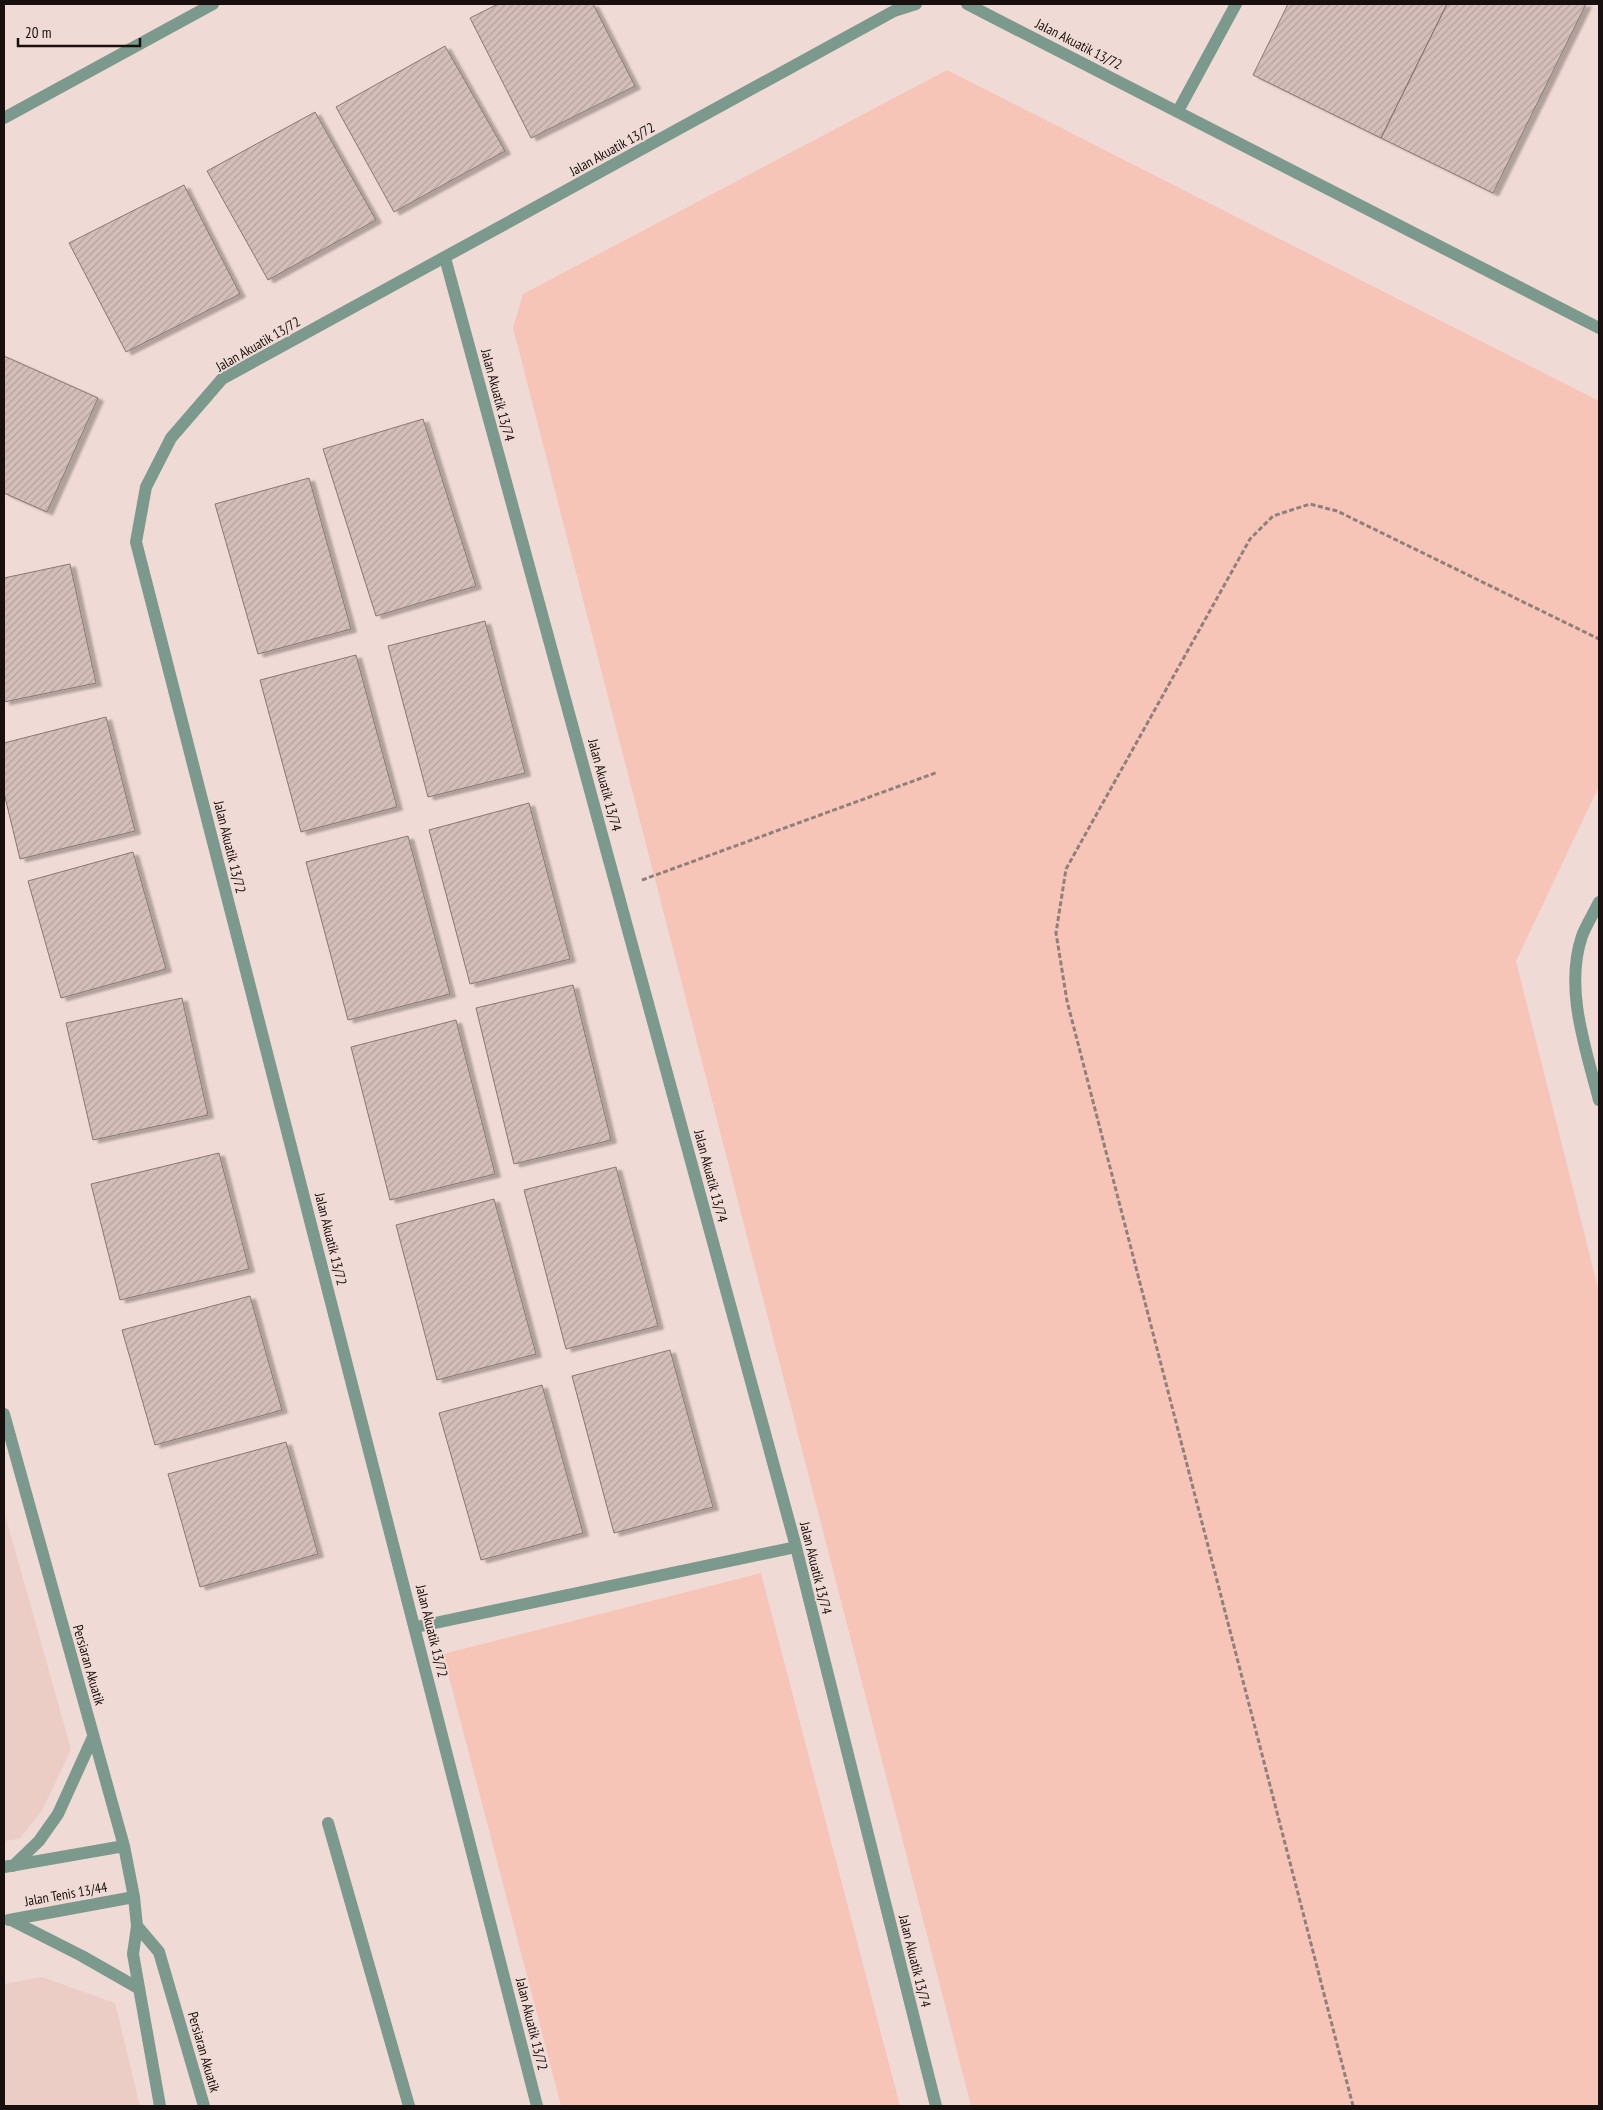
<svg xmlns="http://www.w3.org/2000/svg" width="1603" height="2110" font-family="'PT Sans Narrow',sans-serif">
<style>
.built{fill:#ebcdc5}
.grass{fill:#f7c5b7}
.building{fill:url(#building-hatch);stroke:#8a7772;filter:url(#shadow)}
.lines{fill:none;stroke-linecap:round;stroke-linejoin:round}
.path{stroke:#8f807c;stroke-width:3;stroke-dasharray:5 2.5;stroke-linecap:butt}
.minor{stroke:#7b998d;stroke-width:12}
.labels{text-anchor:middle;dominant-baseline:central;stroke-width:4;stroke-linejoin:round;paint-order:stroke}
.street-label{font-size:14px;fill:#17100e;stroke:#f0dad5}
</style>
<defs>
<pattern id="building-hatch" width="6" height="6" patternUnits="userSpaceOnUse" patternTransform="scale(1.25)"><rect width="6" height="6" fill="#d3beb9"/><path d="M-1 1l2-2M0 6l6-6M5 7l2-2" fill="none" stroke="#b4a29e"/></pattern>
<filter id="shadow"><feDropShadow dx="5.5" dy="3" stdDeviation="1" flood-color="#0004"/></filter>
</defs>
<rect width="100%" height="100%" fill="#f0dad5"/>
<path class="built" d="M4 1511 71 1749 42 1811 19 1839 4 1841Z
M42 1977 115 2003 140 2106H4V1984Z"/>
<path class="grass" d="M947 70 1599 401V786L1516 961 1599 1292V2106H971L513 328 523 294Z
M761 1573 900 2106H561L443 1654Z"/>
<path class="building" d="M498 4H593L635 86 531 138 470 18Z
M1288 4H1447L1381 138 1253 75Z
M1447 4H1586L1493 193 1381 138Z
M445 46 505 151 394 212 336 107Z
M315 112 376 220 268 280 207 171Z
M184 185 240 294 126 352 69 243Z
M4 356 98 398 47 512 4 493Z
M423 419 476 586 376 616 323 449Z
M309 478 351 629 258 654 215 504Z
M70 564 96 683 4 702V578Z
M485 621 525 773 428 797 388 646Z
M356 655 397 807 301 832 260 680Z
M106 717 135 831 20 859 4 793V743Z
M529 803 570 959 470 984 429 830Z
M408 836 450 994 348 1020 306 862Z
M133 852 166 969 61 998 28 881Z
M573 985 611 1140 514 1164 476 1008Z
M182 998 208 1115 93 1140 66 1023Z
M456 1020 495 1174 390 1200 351 1047Z
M219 1153 249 1269 120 1300 91 1184Z
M616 1167 658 1326 566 1349 524 1190Z
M494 1199 536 1354 437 1380 396 1225Z
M250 1296 282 1410 155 1445 122 1330Z
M670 1350 713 1507 614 1533 572 1376Z
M542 1385 583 1533 481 1560 439 1413Z
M286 1442 318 1554 200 1587 168 1474Z"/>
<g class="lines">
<path class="path" d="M642 880 938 772
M1353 2106 1067 1001 1056 933 1066 869 1250 539 1273 516 1310 504 1337 511 1599 639"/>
<path class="minor" d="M967 4 1599 328
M1178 111 1236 4
M4 118 213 4
M445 258 796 1547 936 2106
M1599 902C1594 913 1586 925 1582 936 1564 989 1586 1049 1599 1100
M4 1414 124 1846 134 1897 137 1926 133 1954 160 2106
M416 1627 796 1547
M328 1823 409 2106
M13 1866 39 1841 58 1814 93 1737
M4 1867 124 1846
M9 1920 134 1897
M11 1920 82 1956 138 1988
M137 1926 159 1952 204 2106
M537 2106 136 542 146 487 171 438 222 379 894 11 916 4"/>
</g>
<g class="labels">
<g class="street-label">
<text transform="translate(1079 44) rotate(27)">Jalan Akuatik 13/72</text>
<text transform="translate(612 149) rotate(-29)">Jalan Akuatik 13/72</text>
<text transform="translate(258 344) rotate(-30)">Jalan Akuatik 13/72</text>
<text transform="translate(498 395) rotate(75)">Jalan Akuatik 13/74</text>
<text transform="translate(605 785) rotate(75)">Jalan Akuatik 13/74</text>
<text transform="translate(230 847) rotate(76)">Jalan Akuatik 13/72</text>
<text transform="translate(711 1176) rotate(75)">Jalan Akuatik 13/74</text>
<text transform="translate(331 1239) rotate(76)">Jalan Akuatik 13/72</text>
<text transform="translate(816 1568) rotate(76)">Jalan Akuatik 13/74</text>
<text transform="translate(432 1631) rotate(76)">Jalan Akuatik 13/72</text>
<text transform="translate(89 1665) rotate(74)">Persiaran Akuatik</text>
<text transform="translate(66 1894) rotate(-10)">Jalan Tenis 13/44</text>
<text transform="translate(915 1961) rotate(76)">Jalan Akuatik 13/74</text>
<text transform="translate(532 2024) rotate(76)">Jalan Akuatik 13/72</text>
<text transform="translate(204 2052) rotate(74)">Persiaran Akuatik</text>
</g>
</g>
<rect width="1603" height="2110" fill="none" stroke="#17100e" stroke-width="10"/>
<path d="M18 38v8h122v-8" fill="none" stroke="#17100e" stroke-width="2.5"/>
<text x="25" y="38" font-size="15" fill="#17100e" stroke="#f0dad5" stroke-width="4" paint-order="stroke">20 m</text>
</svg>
